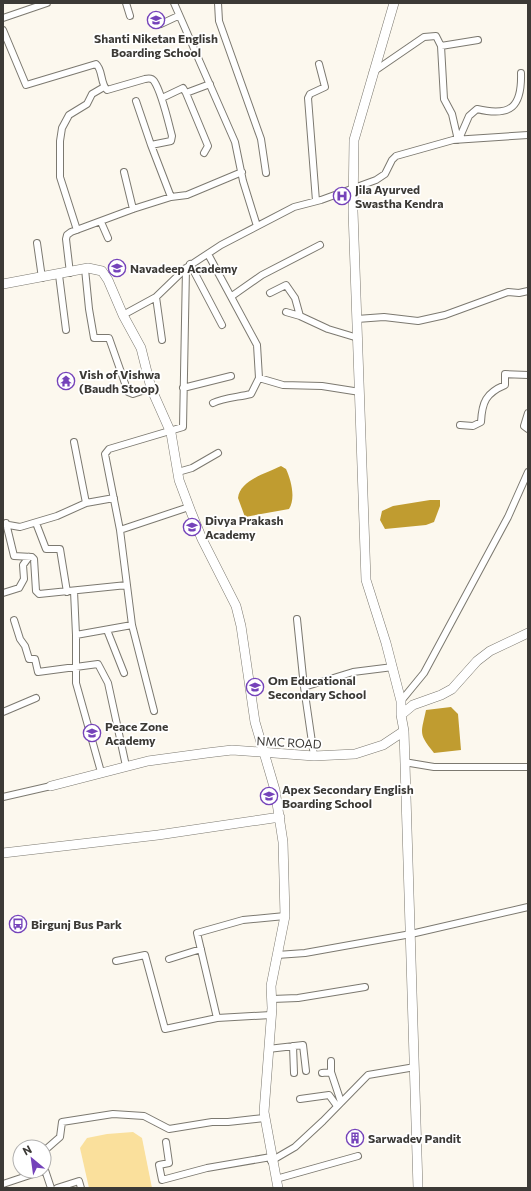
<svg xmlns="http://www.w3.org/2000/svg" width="531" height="1191" font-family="Commissioner,sans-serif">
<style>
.green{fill:#fae09c}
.water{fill:#c09c30}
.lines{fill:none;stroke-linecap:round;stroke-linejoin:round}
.street-casing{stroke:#7c7970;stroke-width:8}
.secondary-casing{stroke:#7c7970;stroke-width:10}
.street{stroke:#fff;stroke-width:6}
.secondary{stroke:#fff;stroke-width:9}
.labels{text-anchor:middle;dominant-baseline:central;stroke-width:3.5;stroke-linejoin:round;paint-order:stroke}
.poi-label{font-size:12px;font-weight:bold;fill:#3c3a36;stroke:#fff;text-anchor:start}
.street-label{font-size:12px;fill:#3c3a36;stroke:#fff}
</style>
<rect width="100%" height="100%" fill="#fcf8ee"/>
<path class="green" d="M133 1132 142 1138 152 1188H89L80 1148 87 1138 107 1134Z"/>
<path class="water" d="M281 466 286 469C291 480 296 498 289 509L245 517 238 498C240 480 267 473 281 466Z
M430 500H440V506L434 522 426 525 385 529 380 520 382 511 393 506Z
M451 707 458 714 461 750 434 753C418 733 421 734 426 710Z"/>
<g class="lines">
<defs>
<path id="street" d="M126 3 130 16
M174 3 235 142 243 181 257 226
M218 3 219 21 261 139 266 173
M3 18 47 3
M161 24 178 16
M3 30 26 85 96 64C103 70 100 83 107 90L145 79C149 78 152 78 154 81 162 93 168 121 172 136L171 141 151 145 136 101
M441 46 478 40
M373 72 424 37 436 36 441 46 444 99 452 114 458 140
M186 93 208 146 204 153
M162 98 183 88 186 93 210 84
M459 139 469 116 477 109C511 117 522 107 521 73
M151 145 171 197
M124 172 133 209
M316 201 308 98 310 94 325 87 319 64
M101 222 108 238
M77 230 60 177V141L62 128 69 115 87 104 92 94 104 87
M37 243 42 278
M208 254 257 345 259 378 283 385 322 386 360 392
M190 264 222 325
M85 269 89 309 94 338H109L128 392 133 394 151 388
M70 273 66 239 67 235 71 232 133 209 171 197 187 195 242 172
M59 275 66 330
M270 293 286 285 295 298 300 316
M232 296 262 275 320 245
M156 297 162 340
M286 312 300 316 328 329 358 338
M123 315 156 297 186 268 221 245 294 207 321 200 376 180 385 174 392 160 396 156 453 140 528 135
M357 319 384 317 418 321 445 315 508 292 519 293 528 291
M183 388 231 376
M213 403C223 398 239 397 251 394L259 378
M528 413 524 426 528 429
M460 425 473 426 481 422C482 402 486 393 505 385V374L528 375
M74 442 86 503
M178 472 192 468 218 453
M6 523 14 556 32 557 34 559 36 591 39 594 127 585
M36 523 46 549H60L67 592
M3 524 20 527 57 516 86 503 114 498
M120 530 189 507
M74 591 76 635
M3 593 19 588 24 579 23 565 29 557
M297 619 304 687
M14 620 20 639 25 646 29 659H35L38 672 98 664 108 683 126 766
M132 625 154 711
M107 630 124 673
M401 701 424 673 508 517 528 472
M3 712 36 698
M314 756 304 687 353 672 393 667
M404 762 434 767H528
M101 772 76 683V635L132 625 120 530 105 454 109 449 183 427 186 268
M3 797 51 786
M277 955 305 953 411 934 528 907
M169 959 201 949
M116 961 145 955 165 1029 217 1018 271 1015
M272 999 298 998 365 987
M217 1018 197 933 243 920 285 916
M293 1046 294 1073
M268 1049 303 1045 306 1071
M331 1061V1072L341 1102
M322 1073 331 1072
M300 1099 329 1095 337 1106
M166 1142 169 1163 159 1165 162 1180 207 1168 271 1157
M44 1151 60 1137 62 1122 113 1114 144 1116 169 1129 212 1122H228L264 1118
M271 1161 295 1147 323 1121 368 1075 415 1067
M45 1170 51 1188
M276 1179 358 1156
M3 1184 42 1171
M57 1188 79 1181 81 1188"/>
<path id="secondary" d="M394 3 354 140 353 211 366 580 386 643 401 701V715
M3 284 88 268 102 271 108 280 123 315 141 348 151 388 171 433 179 480 191 512 202 539 236 606 241 626 255 722 275 790 283 842 285 916 271 986 272 1008 264 1112 278 1188
M404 731 418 1188
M51 786 148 761 207 753 232 750 314 756 355 754 383 745 404 731 401 715 413 705 441 695 452 689 477 661 490 651 528 633
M3 853 158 835 280 817"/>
</defs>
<use href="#street" class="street-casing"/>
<use href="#secondary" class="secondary-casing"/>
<use href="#street" class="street"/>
<use href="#secondary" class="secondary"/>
</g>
<defs>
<symbol id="school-ring" viewBox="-11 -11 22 22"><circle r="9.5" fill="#fff" stroke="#7543ba" stroke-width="1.5"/><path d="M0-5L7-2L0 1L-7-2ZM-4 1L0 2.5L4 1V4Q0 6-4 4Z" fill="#7543ba"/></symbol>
<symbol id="hospital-ring" viewBox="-11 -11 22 22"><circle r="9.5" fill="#fff" stroke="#7543ba" stroke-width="1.5"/><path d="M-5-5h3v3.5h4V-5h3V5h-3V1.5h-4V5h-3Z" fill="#7543ba"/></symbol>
<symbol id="temple-ring" viewBox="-11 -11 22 22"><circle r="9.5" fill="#fff" stroke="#7543ba" stroke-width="1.5"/><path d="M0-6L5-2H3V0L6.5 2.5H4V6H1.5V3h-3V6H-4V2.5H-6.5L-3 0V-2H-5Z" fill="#7543ba"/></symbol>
<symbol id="bus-ring" viewBox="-11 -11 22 22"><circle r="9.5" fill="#fff" stroke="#7543ba" stroke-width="1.5"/><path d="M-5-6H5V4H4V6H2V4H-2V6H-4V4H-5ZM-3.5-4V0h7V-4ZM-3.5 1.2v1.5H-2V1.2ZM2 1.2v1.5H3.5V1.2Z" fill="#7543ba"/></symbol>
<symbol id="building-ring" viewBox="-11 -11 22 22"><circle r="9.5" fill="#fff" stroke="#7543ba" stroke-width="1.5"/><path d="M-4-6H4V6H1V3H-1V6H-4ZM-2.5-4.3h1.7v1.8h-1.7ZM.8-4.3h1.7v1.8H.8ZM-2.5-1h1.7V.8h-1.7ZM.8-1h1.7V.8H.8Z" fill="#7543ba"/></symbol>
</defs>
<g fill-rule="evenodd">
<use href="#school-ring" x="146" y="10" width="20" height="20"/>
<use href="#hospital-ring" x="332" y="186" width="20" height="20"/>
<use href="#school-ring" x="107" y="258" width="20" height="20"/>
<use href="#temple-ring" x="56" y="371" width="20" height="20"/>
<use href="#school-ring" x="182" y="517" width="20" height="20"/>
<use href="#school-ring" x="245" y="677" width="20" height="20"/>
<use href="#school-ring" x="82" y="723" width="20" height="20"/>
<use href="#school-ring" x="259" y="786" width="20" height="20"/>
<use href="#bus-ring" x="8" y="914" width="20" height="20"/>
<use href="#building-ring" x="345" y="1128" width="20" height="20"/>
</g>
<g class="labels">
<g class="poi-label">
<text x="156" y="38" text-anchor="middle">Shanti Niketan English<tspan x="156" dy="14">Boarding School</tspan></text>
<text x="355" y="189">Jila Ayurved<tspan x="355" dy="14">Swastha Kendra</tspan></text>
<text x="130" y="268">Navadeep Academy</text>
<text x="79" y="374">Vish of Vishwa<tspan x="79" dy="14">(Baudh Stoop)</tspan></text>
<text x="205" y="520">Divya Prakash<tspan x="205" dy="14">Academy</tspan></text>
<text x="268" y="680">Om Educational<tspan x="268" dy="14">Secondary School</tspan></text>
<text x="105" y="726">Peace Zone<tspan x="105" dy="14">Academy</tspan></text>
<text x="282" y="789">Apex Secondary English<tspan x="282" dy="14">Boarding School</tspan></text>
<text x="31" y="924">Birgunj Bus Park</text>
<text x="368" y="1138">Sarwadev Pandit</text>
</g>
<g class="street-label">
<text transform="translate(289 742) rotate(3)">NMC ROAD</text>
</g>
</g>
<rect width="531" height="1191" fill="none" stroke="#3c3a36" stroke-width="8"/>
<g transform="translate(32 1159) rotate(331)"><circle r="19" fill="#ffffff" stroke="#b1b0af"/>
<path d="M0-3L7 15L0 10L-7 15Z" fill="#7543ba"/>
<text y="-6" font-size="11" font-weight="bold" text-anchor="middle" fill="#3c3a36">N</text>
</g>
</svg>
